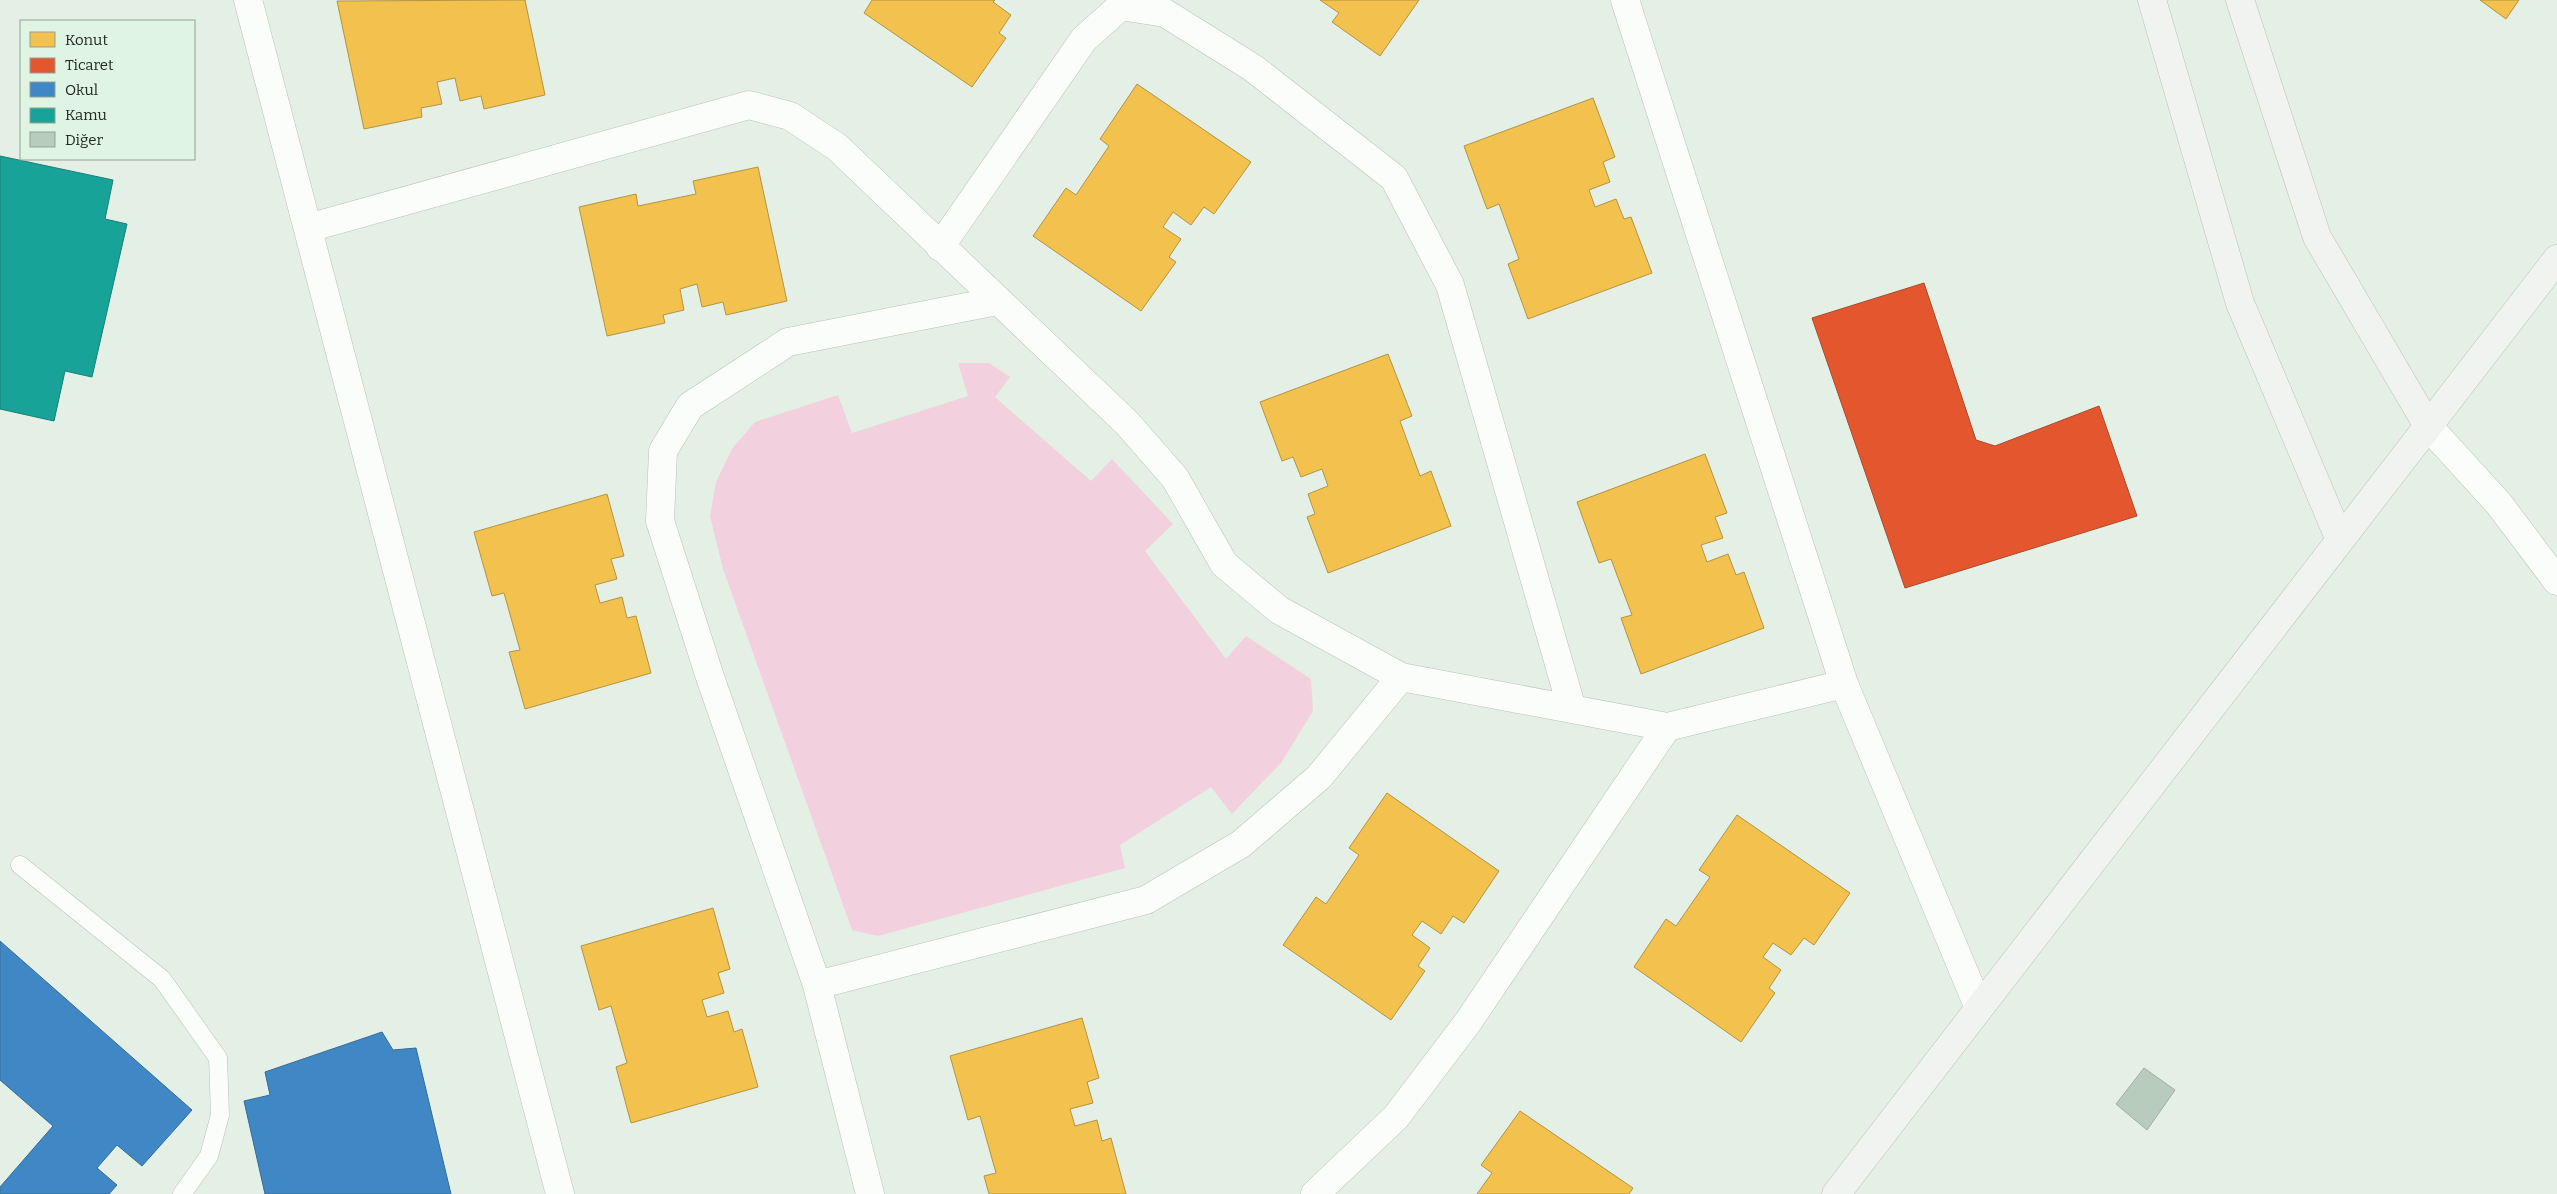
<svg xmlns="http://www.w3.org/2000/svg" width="2557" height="1194" font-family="Bitter,serif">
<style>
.green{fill:#f3d0dd}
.homes{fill:#f2c14e;stroke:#b49441}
.shops{fill:#e4572e;stroke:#aa4a2b}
.schools{fill:#3f88c5;stroke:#366c94}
.public{fill:#17a398;stroke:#1a7f75}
.building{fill:#b8ccbd;stroke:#a3aba5}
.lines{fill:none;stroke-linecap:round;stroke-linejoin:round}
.lane-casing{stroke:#b9c2bb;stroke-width:19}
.street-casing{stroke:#b9c2bb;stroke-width:29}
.secondary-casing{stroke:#b9c2bb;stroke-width:29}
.lane{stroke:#fbfdfb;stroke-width:18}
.street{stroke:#fbfdfb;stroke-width:28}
.secondary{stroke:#f0f3f0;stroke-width:28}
</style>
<rect width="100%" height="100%" fill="#e4efe6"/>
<path class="green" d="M958 363H989L1010 377 995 397 1091 481 1112 459 1173 524 1145 551 1226 659 1246 636 1311 679 1313 711 1281 763 1232 814 1211 787 1120 845 1125 868 878 936 852 930 723 569 710 516 716 482 732 449 755 422 838 395 852 433 968 396Z"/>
<path class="homes" d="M525 0 545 95 484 109 481 96 460 101 455 78 437 82 442 104 421 108 422 117 364 129 337 1Z
M872 0H995L993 2 1011 15 999 33 1006 38 972 87 864 13Z
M1320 0H1419L1380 56 1332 22 1339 13Z
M2480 0H2519L2506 19Z
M1137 84 1251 162 1214 214 1204 207 1191 225 1173 212 1163 227 1181 239 1169 257 1176 262 1141 311 1033 236 1066 188 1076 195 1109 146 1100 139Z
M1593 98 1615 157 1603 162 1610 182 1589 190 1595 207 1616 199 1624 219 1631 217 1652 273 1528 319 1508 264 1519 259 1499 204 1487 209 1464 146Z
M758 167 787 301 726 315 723 302 702 307 697 284 680 289 684 310 663 315 665 323 607 336 579 207 636 194 638 206 696 194 693 181Z
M1388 354 1412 416 1400 421 1420 476 1431 471 1451 526 1328 573 1307 517 1315 514 1308 494 1328 486 1322 469 1301 477 1293 457 1282 461 1260 402Z
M1705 454 1727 513 1715 517 1723 538 1701 545 1707 562 1728 554 1736 575 1744 572 1764 628 1641 674 1621 618 1632 615 1611 559 1599 563 1577 502Z
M607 494 624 556 611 559 617 579 595 585 600 603 622 597 627 618 636 616 651 673 525 709 509 652 520 650 504 593 492 596 474 532Z
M1387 793 1499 871 1464 923 1453 916 1441 934 1422 921 1412 935 1430 948 1418 966 1425 971 1391 1020 1283 945 1316 897 1326 904 1359 855 1349 848Z
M1737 815 1850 893 1814 945 1804 938 1791 955 1773 943 1763 957 1781 970 1769 988 1775 993 1741 1042 1634 967 1666 919 1676 926 1710 877 1699 870Z
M713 908 730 969 718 973 724 993 702 1000 707 1017 728 1011 734 1032 742 1029 758 1087 631 1123 616 1067 627 1063 611 1006 599 1010 581 946Z
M1082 1018 1099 1078 1087 1082 1093 1103 1070 1109 1075 1126 1097 1120 1102 1141 1111 1138 1126 1194H989L984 1176 996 1173 980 1116 968 1120 950 1056Z
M1520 1111 1633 1188 1629 1194H1477L1492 1173 1481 1165Z"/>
<path class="shops" d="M1924 283 1976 440 1995 446 2099 406 2137 516 1905 588 1812 318Z"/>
<path class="schools" d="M0 941 192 1110 142 1166 117 1145 97 1168 117 1185 109 1194H0V1187L53 1126 0 1080Z
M382 1032 393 1050 416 1048 451 1194H265L244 1101 270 1095 265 1072Z"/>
<path class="public" d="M0 156 113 180 105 219 127 224 92 377 65 371 54 421 0 409Z"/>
<path class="building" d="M2144 1068 2175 1090 2147 1130 2116 1104Z"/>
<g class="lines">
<defs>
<path id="lane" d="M20 865 162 979 218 1058 220 1115 209 1156 182 1194"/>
<path id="street" d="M248 0 560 1194
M1625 0 1844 684 1979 1008
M308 228 749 105 790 116 837 147 1127 423 1175 478 1224 564 1279 610 1401 677 1667 727 1844 684
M940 247 1084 39 1121 6 1165 13 1253 68 1394 178 1450 285 1572 709
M2428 426 2499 504 2557 581
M817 985 1146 900 1241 844 1319 777 1401 677
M870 1194 817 985 710 677 660 521 663 451 690 406 788 342 997 301
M1315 1194 1396 1117 1468 1022 1667 727"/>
<path id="secondary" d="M2152 0 2240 303 2340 540
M2240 0 2317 237 2428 426
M1836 1194 2557 259"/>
</defs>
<use href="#lane" class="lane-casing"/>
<use href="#street" class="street-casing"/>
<use href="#secondary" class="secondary-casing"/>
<use href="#lane" class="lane"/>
<use href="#street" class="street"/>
<use href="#secondary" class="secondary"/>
</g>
<rect x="20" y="20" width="175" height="140" fill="#dff4e3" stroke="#93a396"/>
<rect x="30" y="32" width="25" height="15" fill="#f2c14e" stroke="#93a396"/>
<text x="65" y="45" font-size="15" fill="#222a23">Konut</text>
<rect x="30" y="58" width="25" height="15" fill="#e4572e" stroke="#93a396"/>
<text x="65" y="70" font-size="15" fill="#222a23">Ticaret</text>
<rect x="30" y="82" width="25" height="15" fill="#3f88c5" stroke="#93a396"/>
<text x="65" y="95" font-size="15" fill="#222a23">Okul</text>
<rect x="30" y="108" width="25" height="15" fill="#17a398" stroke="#93a396"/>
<text x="65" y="120" font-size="15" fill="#222a23">Kamu</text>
<rect x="30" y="132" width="25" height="15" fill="#b8ccbd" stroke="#93a396"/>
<text x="65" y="145" font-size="15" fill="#222a23">Diğer</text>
</svg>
